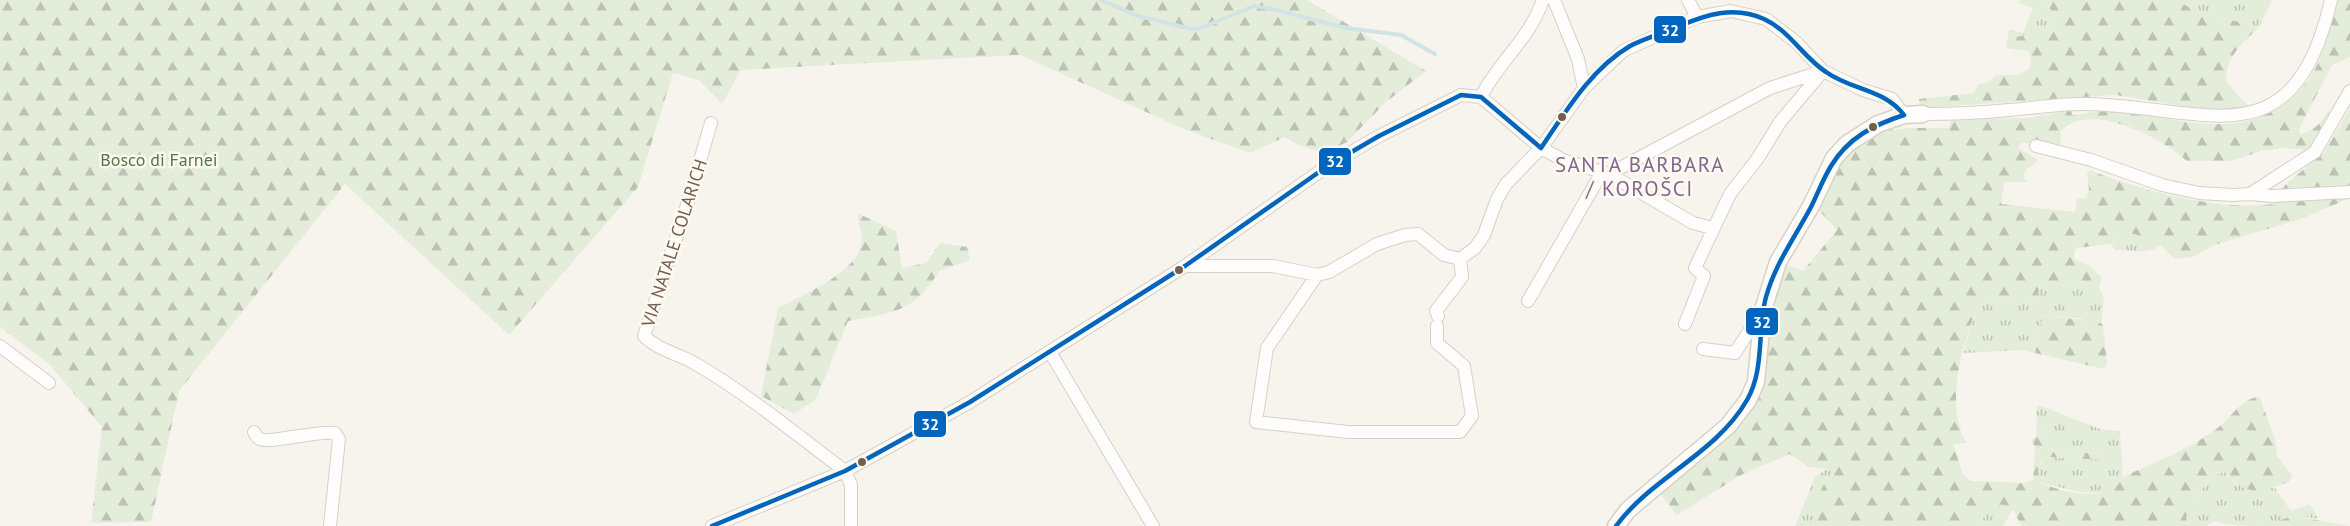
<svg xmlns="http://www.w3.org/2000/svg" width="2350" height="526" font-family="'PT Sans',sans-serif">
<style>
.grass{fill:url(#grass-tufts)}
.forest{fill:url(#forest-firs)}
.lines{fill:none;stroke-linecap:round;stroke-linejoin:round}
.stream{stroke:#d0e4e6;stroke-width:4}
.street-casing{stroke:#d5d0c9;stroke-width:14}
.secondary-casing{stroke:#d6d0c9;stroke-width:19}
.street{stroke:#fefdfc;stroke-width:12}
.secondary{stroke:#fefdfc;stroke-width:16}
.bus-1-casing{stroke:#fef9f1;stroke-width:9}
.bus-1{stroke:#0065bd;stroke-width:4.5}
.bus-dot{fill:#745e4f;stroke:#fef9f1;stroke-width:2}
.labels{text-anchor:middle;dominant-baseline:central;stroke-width:5;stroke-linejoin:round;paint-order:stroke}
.park-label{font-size:18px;fill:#547848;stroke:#fef9f1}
.street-label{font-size:18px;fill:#745e4f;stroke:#fef9f1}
.quarter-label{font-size:21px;letter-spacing:1.5px;fill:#83678f;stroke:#fef9f1}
.line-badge{stroke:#fef9f1;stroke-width:2}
.badge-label{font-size:16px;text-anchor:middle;font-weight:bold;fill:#fff}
</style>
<defs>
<pattern id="grass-tufts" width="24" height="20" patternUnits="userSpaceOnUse" patternTransform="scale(1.5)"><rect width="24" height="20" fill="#e4edda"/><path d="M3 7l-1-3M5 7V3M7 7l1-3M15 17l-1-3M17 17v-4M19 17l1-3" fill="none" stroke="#bdc3b3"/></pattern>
<pattern id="forest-firs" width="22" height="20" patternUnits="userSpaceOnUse" patternTransform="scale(1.5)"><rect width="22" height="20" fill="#e4edda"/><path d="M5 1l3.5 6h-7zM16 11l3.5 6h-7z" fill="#bdc3b3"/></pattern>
</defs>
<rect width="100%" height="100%" fill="#f7f4ee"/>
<path class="grass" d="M2020 0H2040C2044 4 2052 9 2054 14 2062 34 2019 39 2008 35L2009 29 2023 33 2033 8 2019 3Z
M2177 0H2272L2259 27 2195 11Z
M2126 233 2143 235 2161 245C2150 255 2129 250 2115 250L2111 244Z
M2048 284 2099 288 2104 297 2101 324 2077 318 2043 315 2035 353 2025 350 1963 353 1978 305 1985 299 2034 303 2040 287Z
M2039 405 2100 429 2120 431 2123 477 2119 487 2107 493 2078 492 2039 482 2038 470 2042 460 2048 457 2109 460 2115 457 2109 454 2049 451 2043 424 2037 420 2036 408Z
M1827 469 1834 473 1818 501 1819 514 1814 526H1795L1815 477Z
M2225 472 2237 485 2275 488 2291 511 2310 504 2319 519C2296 514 2280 521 2258 526 2243 526 2226 525 2213 521L2207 526H2186L2187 507 2213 476Z
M2002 504 2013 509 2003 526H1977L1988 511Z"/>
<path class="forest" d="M0 0H1307L1426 71 1386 102 1347 142 1324 153 1298 145 1285 137 1250 153 1186 130 1020 55 741 70 722 104 699 80 673 73 638 187 509 335 345 184 179 391 151 522 91 523 102 427 50 365 0 327Z
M2040 0H2177L2195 11 2259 27C2243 43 2223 59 2227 83L2249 107 2229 110H2207L2116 95 1919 108V99L1974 93 1978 85 1989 82 1996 75H2017L2029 69 2031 60 2028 51 2006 48 2008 35C2019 39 2062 34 2054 14 2052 9 2044 4 2040 0Z
M2336 0H2350V57L2332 65 2300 127 2299 132 2302 134C2316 129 2321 123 2328 111L2332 112 2311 150 2281 148 2261 151 2232 161H2187C2161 138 2091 100 2061 131L2060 145 2054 150 2037 144 2021 143 2018 148 2038 160C2031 169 2024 165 2024 179L2028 182H2004L2001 204 2075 212 2077 199 2086 198 2089 190 2087 173 2090 170C2143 191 2217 211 2273 204L2285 185 2324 152 2350 108V198L2301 219 2214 245 2193 257 2175 259C2160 244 2148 235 2126 233L2111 244 2076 248 2073 259 2090 266 2101 277 2099 288 2048 284 2040 287 2034 303 1985 299 1978 305C1963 345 1944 401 1966 443L1953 444 1963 474 1971 481 2024 483 2033 480 2035 447 2031 439 2036 438 2037 420 2043 424 2049 451 2109 454 2116 457 2109 460 2048 457 2041 460 2038 470 2039 482C2061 492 2111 505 2123 477 2153 463 2185 451 2212 432 2234 418 2234 403 2259 396L2275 439 2277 456 2292 475 2290 481C2275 488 2254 496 2239 485 2234 482 2230 476 2225 472L2213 476 2187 507 2186 526H2021L2013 509 2002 504 1988 511 1977 526H1814C1819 513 1816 500 1822 488 1824 482 1830 479 1834 473L1827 469 1808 467 1790 454 1741 475 1677 515 1658 491 1755 398 1769 313 1784 264 1803 271 1837 230 1816 207 1843 156 1876 132 1909 128H1949L1951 119 2028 118 2071 110 2072 115C2085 114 2100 110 2113 111 2169 114 2214 138 2269 113 2292 103 2309 84 2319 61 2327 42 2331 20 2336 0Z
M857 213 896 231 902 268 926 263 940 243 967 247 970 260 939 271C914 313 892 313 848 321L816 399 794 414 761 396 778 308C804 294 858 273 862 241 862 233 858 221 857 213Z
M2043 315 2099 322 2103 325 2107 363 2104 369 2035 353Z
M2294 516 2350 526H2258Z"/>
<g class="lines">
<path class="stream" d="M1101 0 1135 15 1191 29 1201 28 1254 6 1272 9 1346 28 1401 35 1435 54"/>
<defs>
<path id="street" d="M1554 0 1578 59 1584 88
M1688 0 1697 17
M1481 97C1499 60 1528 42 1543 0
M1923 114C1952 114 1980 113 2009 110 2035 108 2061 103 2087 104 2210 107 2293 163 2331 0
M711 123 688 202 644 336C658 350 679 354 696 364 749 395 797 435 845 471L851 485V526
M2036 146 2091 160 2162 185 2199 193 2233 195 2250 194 2315 152 2350 91
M1609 174 1770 88 1823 71
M2250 194 2272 196 2350 192
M1185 266H1273L1317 275 1329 272 1377 244 1405 235 1418 234 1444 255 1460 259 1475 248 1484 235 1497 199 1506 184 1541 148 1584 88 1623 51 1697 17 1731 11 1766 19 1796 42 1823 71 1863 90 1892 99 1904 115
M1317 275 1267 348 1256 422 1348 432H1460L1472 416 1464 366 1437 343V326
M1528 301 1602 172
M1438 316 1436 311 1462 277 1460 259
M1685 324 1704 276 1695 268 1730 194 1758 158 1780 122 1823 71
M0 346 49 383
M1703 349 1735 353 1762 311
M1050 352 1153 526
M254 432C256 435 257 438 260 439 268 444 319 430 335 433L339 439 330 526
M712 526 845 471 970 402 1185 266 1329 165 1379 136 1461 95 1481 97 1541 148 1563 160 1609 174 1693 223 1712 228"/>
<path id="secondary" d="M1616 526 1628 510 1728 426 1748 400 1756 382 1763 310 1778 262 1811 206 1834 158 1847 144 1878 124 1904 115 1923 114"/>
</defs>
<use href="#street" class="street-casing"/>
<use href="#secondary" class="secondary-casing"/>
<use href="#street" class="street"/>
<use href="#secondary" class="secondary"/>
<defs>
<path id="bus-1" d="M1541 148C1566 111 1591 69 1630 46 1645 38 1661 34 1677 27 1705 15 1734 5 1764 19 1790 31 1803 57 1826 72 1851 90 1884 89 1904 115
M712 526 845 471 970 402 1185 266 1329 165 1379 136 1461 95 1481 97 1541 148
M1616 526C1652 477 1716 454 1747 400 1765 369 1757 330 1766 297 1775 264 1795 237 1811 207 1818 193 1823 179 1831 166 1848 138 1873 125 1904 115"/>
</defs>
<use href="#bus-1" class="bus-1-casing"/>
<use href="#bus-1" class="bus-1"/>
</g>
<g class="bus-dot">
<circle cx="1562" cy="117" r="5"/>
<circle cx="1873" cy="127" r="5"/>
<circle cx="1179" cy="270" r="5"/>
<circle cx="862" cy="462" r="5"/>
</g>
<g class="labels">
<g class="park-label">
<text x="159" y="159">Bosco di Farnei</text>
</g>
<g class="street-label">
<text transform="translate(674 243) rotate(-72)">VIA NATALE COLARICH</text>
</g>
<g class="quarter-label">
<text x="1640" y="164">SANTA BARBARA<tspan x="1640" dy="24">/ KOROŠCI</tspan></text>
</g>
</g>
<g class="line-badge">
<rect x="1653" y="15" width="34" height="29" rx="6" fill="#0065bd"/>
<rect x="1318" y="147" width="34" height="29" rx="6" fill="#0065bd"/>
<rect x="1745" y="307" width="34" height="29" rx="6" fill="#0065bd"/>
<rect x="913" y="410" width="34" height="28" rx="6" fill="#0065bd"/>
</g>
<g class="badge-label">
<text x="1670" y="36">32</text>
<text x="1335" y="167">32</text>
<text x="1762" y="328">32</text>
<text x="930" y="430">32</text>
</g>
</svg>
